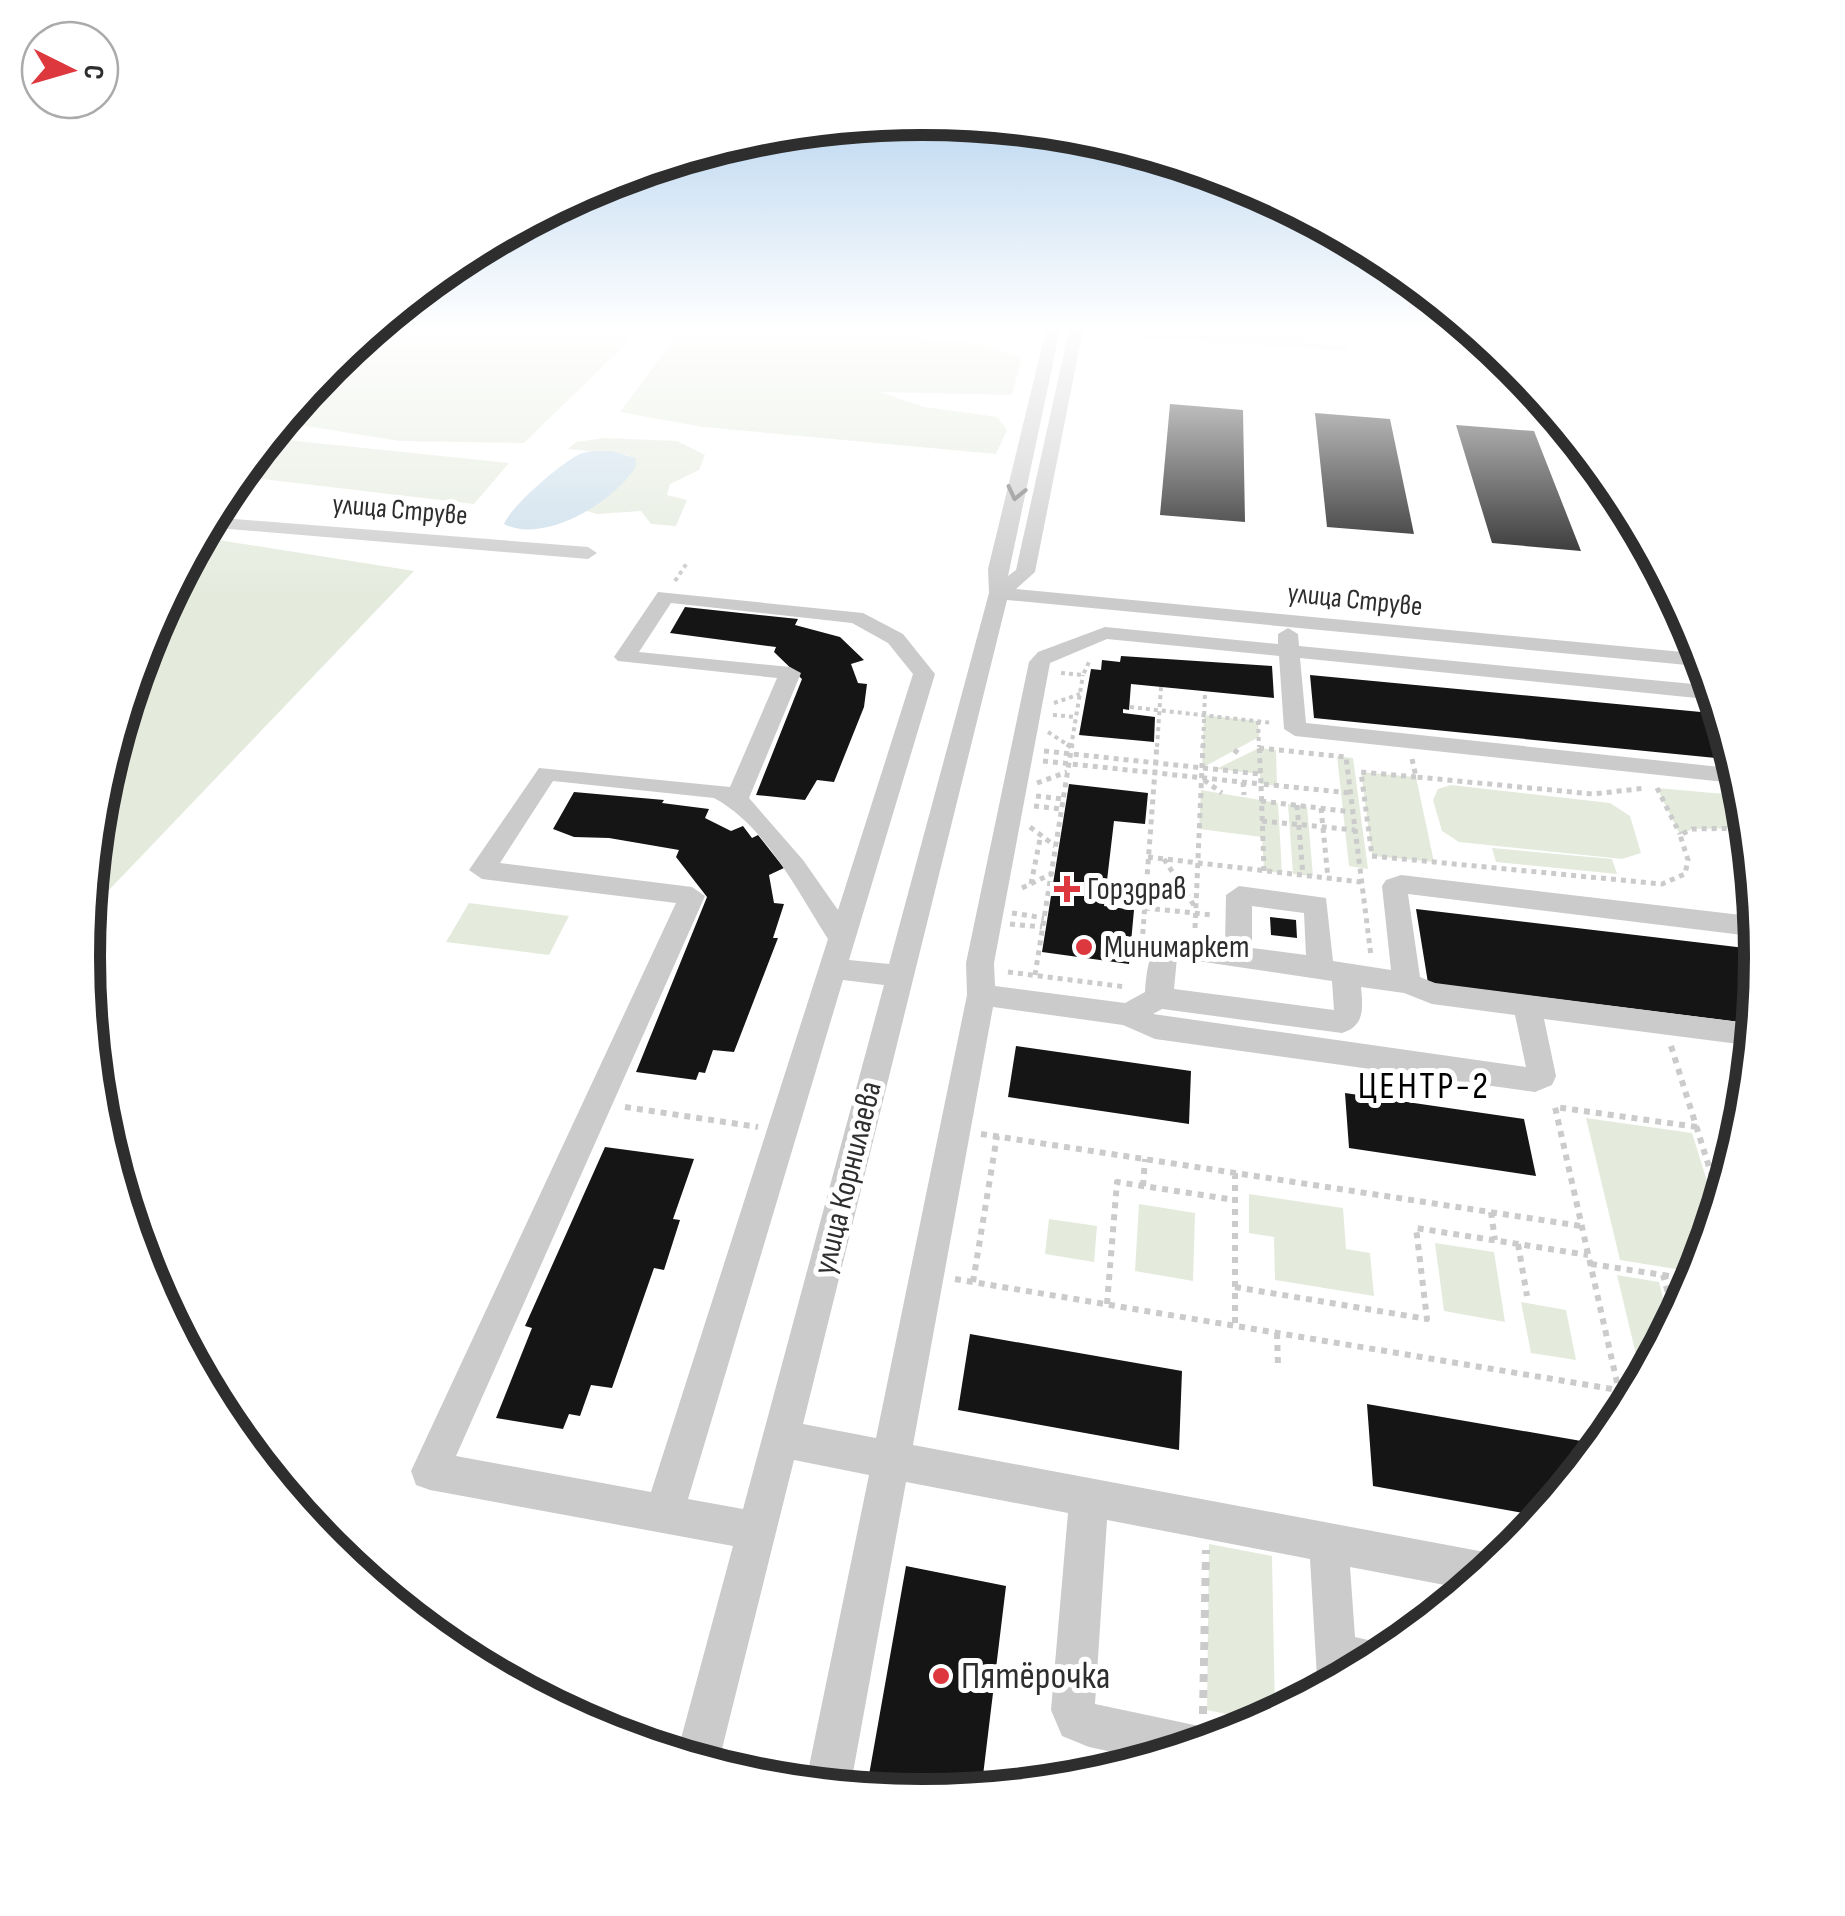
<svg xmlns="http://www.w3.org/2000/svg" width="1845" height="1916" font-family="'Sofia Sans Condensed',sans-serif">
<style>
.green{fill:#e4ebdd}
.water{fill:#caddea}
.building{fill:#151515}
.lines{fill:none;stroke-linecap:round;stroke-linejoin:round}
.path-far3{stroke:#cbcbcb;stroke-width:4;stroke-dasharray:4 4;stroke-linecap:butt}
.path-far2{stroke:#cbcbcb;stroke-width:5;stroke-dasharray:5 5;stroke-linecap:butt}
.path-far1{stroke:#cbcbcb;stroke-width:6;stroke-dasharray:6 6;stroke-linecap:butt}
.path{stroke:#cbcbcb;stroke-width:8;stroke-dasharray:8 8;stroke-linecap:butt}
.minor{fill:#cbcbcb;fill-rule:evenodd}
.oneway{stroke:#757575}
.poi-dot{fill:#de383f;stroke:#fff;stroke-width:4}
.labels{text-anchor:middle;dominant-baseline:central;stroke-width:10;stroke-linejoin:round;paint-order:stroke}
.far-street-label{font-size:28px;fill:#2e2e2e;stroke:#fff}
.poi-label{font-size:32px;fill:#2e2e2e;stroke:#fff;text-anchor:start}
.street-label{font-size:32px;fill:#2e2e2e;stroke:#fff}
.quarter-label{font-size:38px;letter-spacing:2.5px;fill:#000;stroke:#fff}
.near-poi-label{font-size:38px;fill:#2e2e2e;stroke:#fff;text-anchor:start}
.rim{fill:none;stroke:#2e2e2e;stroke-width:12}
</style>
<rect width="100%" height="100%" fill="#fff"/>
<path class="green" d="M371 330H564L634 336 524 443 399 441 281 422 329 364Z
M848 330 983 344 1022 357 1012 395 880 392 924 407 997 417 1007 430 996 454 703 427 620 412 680 331Z
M1097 330H1308L1309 335 1297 343 1347 346 1349 351 1097 335Z
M268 438 509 463 474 504 237 476Z
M605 438 677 441 705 455 699 470 670 484 667 495 687 500 676 526 651 524 641 511 597 514 583 510 630 476 628 455 568 449 576 442Z
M200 537 414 571 87 913 99 794 147 636Z
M1204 715 1258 721 1259 737 1202 768Z
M1259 748 1276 750 1277 786 1261 784 1260 774 1216 769Z
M1337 756 1353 758 1368 869 1349 866Z
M1361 772 1416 777 1434 862 1372 856Z
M1451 785 1610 803 1630 816 1641 853 1622 859 1459 842 1442 831 1433 800 1438 789Z
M1657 788 1747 796 1750 828 1692 829 1680 835Z
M1201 790 1278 803 1282 873 1264 871 1262 837 1199 829Z
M1288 804 1307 806 1313 876 1293 874Z
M1492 848 1612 859 1617 874 1496 862Z
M469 903 569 916 549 955 446 942Z
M1586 1118 1692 1133 1718 1216 1700 1273 1620 1260Z
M1249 1194 1343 1208 1346 1249 1370 1253 1374 1296 1275 1280 1274 1237 1249 1233Z
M1139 1204 1195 1213 1193 1281 1135 1271Z
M1049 1219 1097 1226 1094 1262 1045 1254Z
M1435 1243 1494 1252 1505 1322 1444 1311Z
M1617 1275 1659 1282 1671 1330 1643 1384Z
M1521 1302 1566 1310 1576 1360 1531 1353Z
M1209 1544 1272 1556 1275 1717 1266 1722 1207 1710Z"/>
<path class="water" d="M612 451 635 458 636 466C616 501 544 545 504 524 511 506 561 463 580 454 590 450 601 451 612 451Z"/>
<path class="building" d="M1170 404 1243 410 1245 522 1160 515Z
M1315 413 1390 419 1414 534 1327 527Z
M1456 425 1534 431 1581 551 1492 543Z
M685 607 798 619 795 625 840 637 864 660 851 664 858 683 867 684 864 707 834 782 817 780 805 800 756 795 802 679 774 652 776 647 670 633Z
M1121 656 1272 666 1274 698 1131 684 1129 710 1123 709V713L1155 717 1154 742 1079 735 1091 669 1101 670 1102 660 1120 662Z
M1310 675 1722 714 1736 760 1314 718Z
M1069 784 1148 793 1145 824 1114 821 1104 906 1134 910 1129 964 1042 952Z
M574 792 664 800 662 803 709 809 705 818 731 831 743 826 752 838 758 835 784 868 769 875 774 903 784 904 773 938H778L734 1052 713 1050 705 1073 699 1072 696 1080 636 1072 707 897 676 857 679 850 609 838 574 837 553 829Z
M1416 909 1762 950 1756 1024 1428 983Z
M1270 917 1296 920 1297 938 1271 935Z
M1016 1046 1191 1071 1189 1124 1008 1097Z
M1345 1093 1524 1119 1536 1176 1349 1148Z
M605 1147 694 1159 673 1219 680 1220 664 1270 654 1268 612 1388 591 1385 580 1416 569 1414 563 1429 496 1418 532 1328 525 1326Z
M970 1334 1182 1371 1179 1450 958 1410Z
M1367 1404 1587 1442 1591 1461 1545 1517 1373 1486Z
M906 1566 1006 1586 981 1792 922 1798 883 1794 886 1779 869 1775Z"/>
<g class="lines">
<path class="path-far3" d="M675 581 687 563
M1061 673 1083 675 1090 660
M1054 703 1080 694
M1130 707 1273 723
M1053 715 1076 717
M1258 721 1259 747
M1048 732 1071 747
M1071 747 1083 675
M1157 747 1161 687
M1203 747 1205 692"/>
<path class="path-far2" d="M1067 744 1071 747
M1259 748 1346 757 1371 956
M1234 750 1242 756
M1044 751 1260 774
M1412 759 1416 777 1593 794 1646 788
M1043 761 1261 784 1259 744
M1416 777 1361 772 1372 856 1662 884 1685 874 1688 860 1680 835 1692 829 1750 828
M1204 780 1222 793
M1243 782 1244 795
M1037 783 1067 772
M1657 788 1680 834
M1036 796 1063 799
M1261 801 1352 812
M1297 805 1303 875
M1034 806 1061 809
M1321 808 1328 878
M1262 821 1355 830
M1030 827 1055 846
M1736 831 1754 869
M1148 857 1361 882
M1164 859 1195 907
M1264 871 1261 784 1350 793
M1754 875H1742L1738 880 1756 894
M1031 884 1041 834
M1022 888 1051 874
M1145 908 1213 915
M1012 913 1044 918
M1010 924 1042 927
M1195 928 1203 744
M1142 944 1157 744
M1008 972 1126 987
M1035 975 1072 744"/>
<path class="path-far1" d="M1671 1046 1721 1205
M625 1107 758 1127
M981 1134 1581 1226
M1235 1173V1325
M1143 1186 1145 1159
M1491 1212 1495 1240
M1518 1244 1527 1296
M1591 1264 1663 1275 1676 1322
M1663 1275 1698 1281
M955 1279 1618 1390
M973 1282 997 1136
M1235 1287 1427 1319 1416 1228 1588 1255
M1107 1304 1117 1182 1235 1200
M1277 1333 1278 1365
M1625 1418 1555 1107 1697 1127"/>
<path class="path" d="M1203 1714 1206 1550"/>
<path class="minor" d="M1046 330H1060L1008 576 1016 570 1069 330H1083L1035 572 1016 589 1704 654 1708 667 1007 600 803 1424 876 1438 967 995 966 963 1029 662 1038 652 1105 627 1278 644V634L1288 628 1298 634 1299 646 1714 686 1716 700 1300 658 1306 723 1739 769 1743 784 1295 736 1284 729 1279 656 1107 639 1050 663 994 963 995 986 1125 1003 1145 992C1149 926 1169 937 1225 944L1226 895 1239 886 1326 898 1333 961 1391 970 1382 886 1386 880 1401 875 1758 917 1759 937 1408 894 1420 977 1435 983 1755 1024 1754 1046 1544 1019 1556 1076 1552 1085 1535 1092 1155 1039 1123 1025 993 1007 913 1445 1490 1553 1505 1561 1471 1590 1350 1567 1355 1637 1377 1642 1394 1652 1318 1694 1310 1559 1107 1520 1095 1704 1199 1726 1215 1732 1219 1742 1155 1761 1089 1747 1062 1736 1051 1710 1068 1513 906 1482 850 1789 805 1786 869 1475 794 1460 717 1769 676 1757 733 1546 430 1490 416 1485 411 1471 676 903 482 879 469 870 539 768 730 787 777 678 618 661 614 657 658 592 863 613 903 634 935 674 849 960 889 964 989 593 988 569ZM671 603 852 623 888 643 913 674 838 910 803 860 749 798 801 673 790 667 639 652ZM553 781 714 798C766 826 797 891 828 939L651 1492 456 1456 705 896 692 887 500 863ZM1252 906 1304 913 1306 955 1252 948ZM1177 958 1332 981 1334 1010 1174 989ZM843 980 884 985 743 1509 688 1499ZM1361 987 1404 993 1432 1004 1515 1015 1526 1067 1153 1014 1162 1009 1342 1033C1365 1026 1363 1008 1361 987Z
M210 517 588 547 597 553 588 559 205 527Z"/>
</g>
<defs><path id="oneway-chevron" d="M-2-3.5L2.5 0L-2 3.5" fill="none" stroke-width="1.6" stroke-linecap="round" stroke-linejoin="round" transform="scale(2.5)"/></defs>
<use class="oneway" href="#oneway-chevron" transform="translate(1016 493) rotate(103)"/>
<linearGradient id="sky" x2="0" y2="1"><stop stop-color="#9cc4e9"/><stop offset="0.55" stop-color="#fff"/><stop offset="1" stop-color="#fff" stop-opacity="0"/></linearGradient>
<rect width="1845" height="598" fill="url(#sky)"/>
<g class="poi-dot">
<path d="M1062 874h10v10h10v10h-10v10h-10v-10h-10v-10h10z"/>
<circle cx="1084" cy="947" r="10"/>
<circle cx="941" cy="1676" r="10"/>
</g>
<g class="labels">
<g class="far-street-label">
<text transform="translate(400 510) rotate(5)">улица Струве</text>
<text transform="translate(1355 600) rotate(6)">улица Струве</text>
</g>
<g class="poi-label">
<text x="1087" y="889">Горздрав</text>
<text x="1104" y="947">Минимаркет</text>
</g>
<g class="street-label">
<text transform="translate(848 1178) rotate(-76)">улица Корнилаева</text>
</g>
<g class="quarter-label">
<text x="1424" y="1086">ЦЕНТР-2</text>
</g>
<g class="near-poi-label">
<text x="961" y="1676">Пятёрочка</text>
</g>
</g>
<path d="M0 0H1845V1916H0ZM100 957a822 822 0 1 1 1644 0a822 822 0 1 1-1644 0Z" fill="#fff" fill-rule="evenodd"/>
<path class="rim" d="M100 957a822 822 0 1 1 1644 0a822 822 0 1 1-1644 0Z"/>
<g transform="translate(70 70) rotate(95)"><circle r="48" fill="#ffffff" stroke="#ababab" stroke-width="2.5"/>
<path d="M0-8L18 38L0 25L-18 38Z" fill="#de383f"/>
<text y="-15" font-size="28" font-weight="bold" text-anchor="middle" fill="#2e2e2e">С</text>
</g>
</svg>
